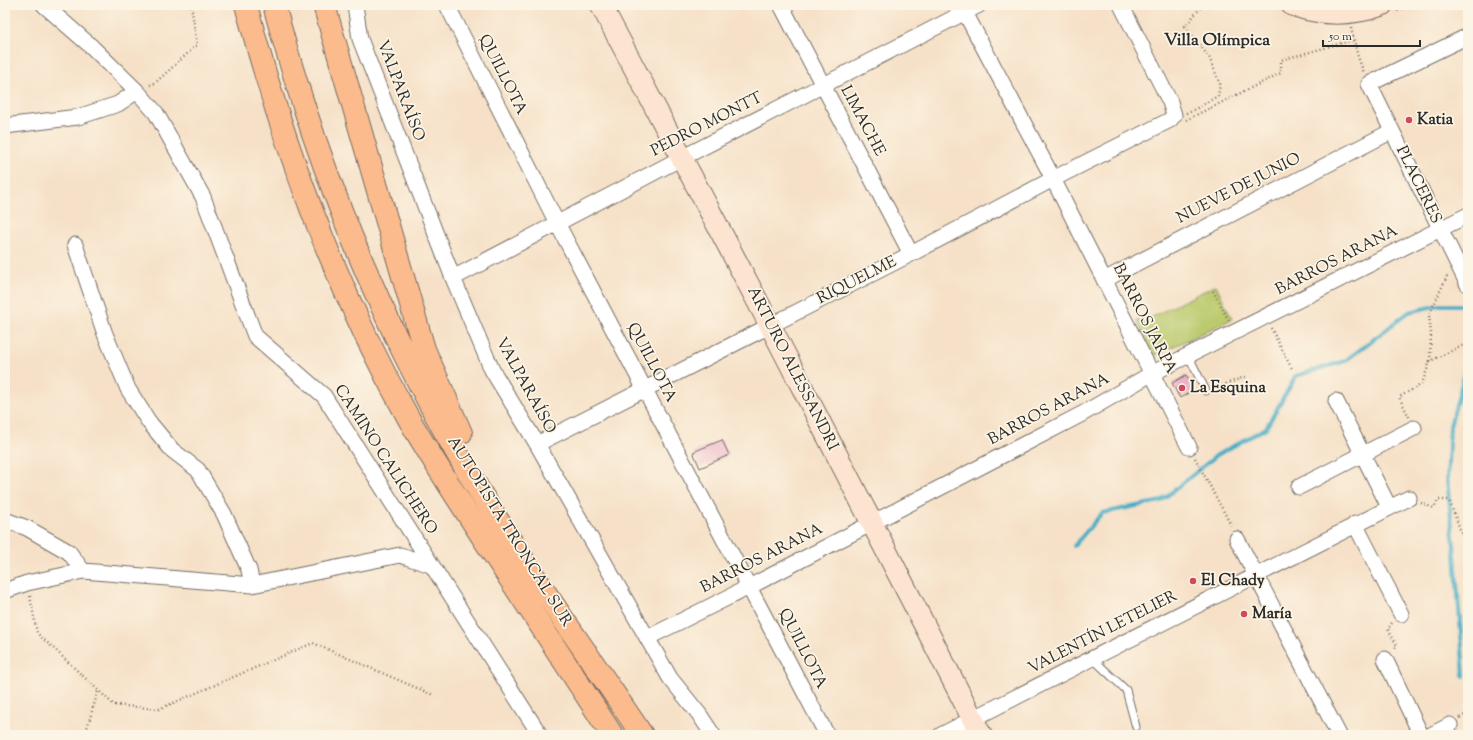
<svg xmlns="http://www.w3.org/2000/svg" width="1473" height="740" font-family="'Sorts Mill Goudy',serif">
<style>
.green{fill:#bbca6d;stroke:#737a4c}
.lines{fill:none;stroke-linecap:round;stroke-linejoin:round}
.stream{stroke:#47aec6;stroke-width:4}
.building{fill:#e8aac5}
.service-casing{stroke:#726b62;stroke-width:9}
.minor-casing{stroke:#726b62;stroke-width:17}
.secondary-casing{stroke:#726b62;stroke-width:23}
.motorway-casing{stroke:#726b62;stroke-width:24}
.path{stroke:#726b62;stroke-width:2.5;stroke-dasharray:1 3;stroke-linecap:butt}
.service{stroke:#fff;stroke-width:7}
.minor{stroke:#fff;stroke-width:15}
.secondary{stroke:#fde4d1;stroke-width:21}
.motorway{stroke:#fbbb8d;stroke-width:22}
.poi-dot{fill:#d1495b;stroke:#fcf5e5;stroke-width:1.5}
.labels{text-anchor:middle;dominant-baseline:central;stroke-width:3.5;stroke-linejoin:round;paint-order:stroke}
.street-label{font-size:16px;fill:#2b2b2b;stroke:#fcf5e5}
.poi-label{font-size:16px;font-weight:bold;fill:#2b2b2b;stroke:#fcf5e5;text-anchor:start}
.neighbourhood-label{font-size:17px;font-weight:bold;fill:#2b2b2b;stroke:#fcf5e5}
</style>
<rect width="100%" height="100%" fill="#fcf5e5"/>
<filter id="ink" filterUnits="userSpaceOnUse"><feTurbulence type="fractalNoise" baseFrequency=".025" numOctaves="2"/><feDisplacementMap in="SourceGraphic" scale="8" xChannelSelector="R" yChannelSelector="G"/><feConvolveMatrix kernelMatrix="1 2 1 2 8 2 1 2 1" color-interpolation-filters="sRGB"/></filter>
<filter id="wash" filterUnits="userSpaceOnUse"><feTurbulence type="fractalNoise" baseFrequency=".012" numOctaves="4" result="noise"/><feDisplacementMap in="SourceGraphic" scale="16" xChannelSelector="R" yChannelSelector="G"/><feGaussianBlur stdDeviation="0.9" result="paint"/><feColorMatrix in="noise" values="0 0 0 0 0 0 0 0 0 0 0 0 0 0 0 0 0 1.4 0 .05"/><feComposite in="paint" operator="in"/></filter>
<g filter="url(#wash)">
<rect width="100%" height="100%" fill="#f6e1c8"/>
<path class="green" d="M1216 285 1232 319 1153 356 1137 321 1148 319Z"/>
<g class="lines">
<path class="stream" d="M1074 546 1102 513 1161 501 1217 455 1266 428 1296 376 1345 361 1409 312 1439 305H1468
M1464 676 1455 555 1447 480 1450 426 1468 363"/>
</g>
<g id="blocks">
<path class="building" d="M1186 375 1192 384 1189 386 1192 391 1180 398 1172 383Z
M722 440 729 455 700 468 693 452Z"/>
</g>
</g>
<g filter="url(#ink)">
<use href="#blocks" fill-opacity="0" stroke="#726b62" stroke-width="1"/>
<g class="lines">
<defs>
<path id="service" d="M1188 355 1206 391
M1093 659 1126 690 1136 727"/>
<path id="minor" d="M44 5 92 47 137 91 156 113 203 197 255 336 324 396 540 735
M355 5 360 39 453 278 492 370 537 444 670 678 699 714 713 735
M447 5 557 223 827 735
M781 5 911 254
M961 5 1047 167 1189 447
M1468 36 1369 84 1468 285
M5 126 78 117 118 104 137 91
M75 245 105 334 128 389 149 422 172 450 198 470 224 514 249 570 252 585
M453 278 672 163 979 5
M1104 280 1392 131
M1336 401 1389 507
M537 444 911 254 1053 179 1170 120 1174 115 1170 102 1121 5
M1299 487 1414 428
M5 520 27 528 69 552 83 571
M1355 524 1401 614
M1237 539 1339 735
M5 591 27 583 83 571 252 585 400 555 431 565
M647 638 749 587 1082 414 1151 374 1468 215
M1385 659 1421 735
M941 735 1409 498
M1431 735 1450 725"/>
<path id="secondary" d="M601 5 770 325 981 735
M1292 5C1322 16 1352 16 1382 5"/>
<path id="motorway" d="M246 5C284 149 336 289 409 419 440 473 474 524 508 576 543 629 578 682 612 735
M274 5C316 162 377 314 458 455 514 552 580 642 642 735
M324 5 424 349 461 433"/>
</defs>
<use href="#service" class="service-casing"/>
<use href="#minor" class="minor-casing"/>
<use href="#secondary" class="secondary-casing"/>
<use href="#motorway" class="motorway-casing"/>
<path class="path" d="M1397 11 1409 5
M1351 28 1358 57 1364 73
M150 85 155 83 197 45 191 5
M1186 113 1190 112 1218 96 1220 84 1209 57 1185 26 1203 5
M1186 120 1281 73V60L1353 40
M1213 291 1229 321
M1271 328 1292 369
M1430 361 1431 333 1429 315 1448 274
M1214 388 1245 377
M1409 417 1399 397 1422 384 1430 361 1468 343
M1195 458 1232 527
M1421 503 1434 508 1438 500H1449L1461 532 1468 537
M30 596 37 633 114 705 159 709 313 643 433 695
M1392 623 1388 629 1397 646 1394 649
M1460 718 1468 713
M85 735 98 691"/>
<use href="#service" class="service"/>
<use href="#minor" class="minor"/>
<use href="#secondary" class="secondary"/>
<use href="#motorway" class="motorway"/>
</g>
</g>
<g class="poi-dot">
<circle cx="1409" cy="120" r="4"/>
<circle cx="1182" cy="388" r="4"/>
<circle cx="1193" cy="581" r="4"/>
<circle cx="1244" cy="614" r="4"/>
</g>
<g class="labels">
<g class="street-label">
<text transform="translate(502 75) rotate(63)">QUILLOTA</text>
<text transform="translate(400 91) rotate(69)">VALPARAÍSO</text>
<text transform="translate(862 121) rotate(62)">LIMACHE</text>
<text transform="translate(707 125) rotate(-27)">PEDRO MONTT</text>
<text transform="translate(1418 185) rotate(64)">PLACERES</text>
<text transform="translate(1239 189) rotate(-27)">NUEVE DE JUNIO</text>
<text transform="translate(1337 261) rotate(-27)">BARROS ARANA</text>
<text transform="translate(857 281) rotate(-27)">RIQUELME</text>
<text transform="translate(1144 319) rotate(63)">BARROS JARPA</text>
<text transform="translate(651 363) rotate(62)">QUILLOTA</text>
<text transform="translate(792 369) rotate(63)">ARTURO ALESSANDRI</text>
<text transform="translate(525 386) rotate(61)">VALPARAÍSO</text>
<text transform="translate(1049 410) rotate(-28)">BARROS ARANA</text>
<text transform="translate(385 460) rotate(57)">CAMINO CALICHERO</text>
<text transform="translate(509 532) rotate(58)">AUTOPISTA TRONCAL SUR</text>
<text transform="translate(762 559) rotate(-27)">BARROS ARANA</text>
<text transform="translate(1103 633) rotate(-27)">VALENTÍN LETELIER</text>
<text transform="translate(802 649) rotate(63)">QUILLOTA</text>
</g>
<g class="poi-label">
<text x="1417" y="120">Katia</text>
<text x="1190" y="388">La Esquina</text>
<text x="1201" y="581">El Chady</text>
<text x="1252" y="614">María</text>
</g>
<g class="neighbourhood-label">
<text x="1217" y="41">Villa Olímpica</text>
</g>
</g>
<rect width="1473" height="740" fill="none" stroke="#fcf5e5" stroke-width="20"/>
<path d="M1323 40v6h97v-6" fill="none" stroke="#2b2b2b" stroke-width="2"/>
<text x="1329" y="40" font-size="12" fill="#2b2b2b" stroke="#fcf5e5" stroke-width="3" paint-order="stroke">50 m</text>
</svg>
